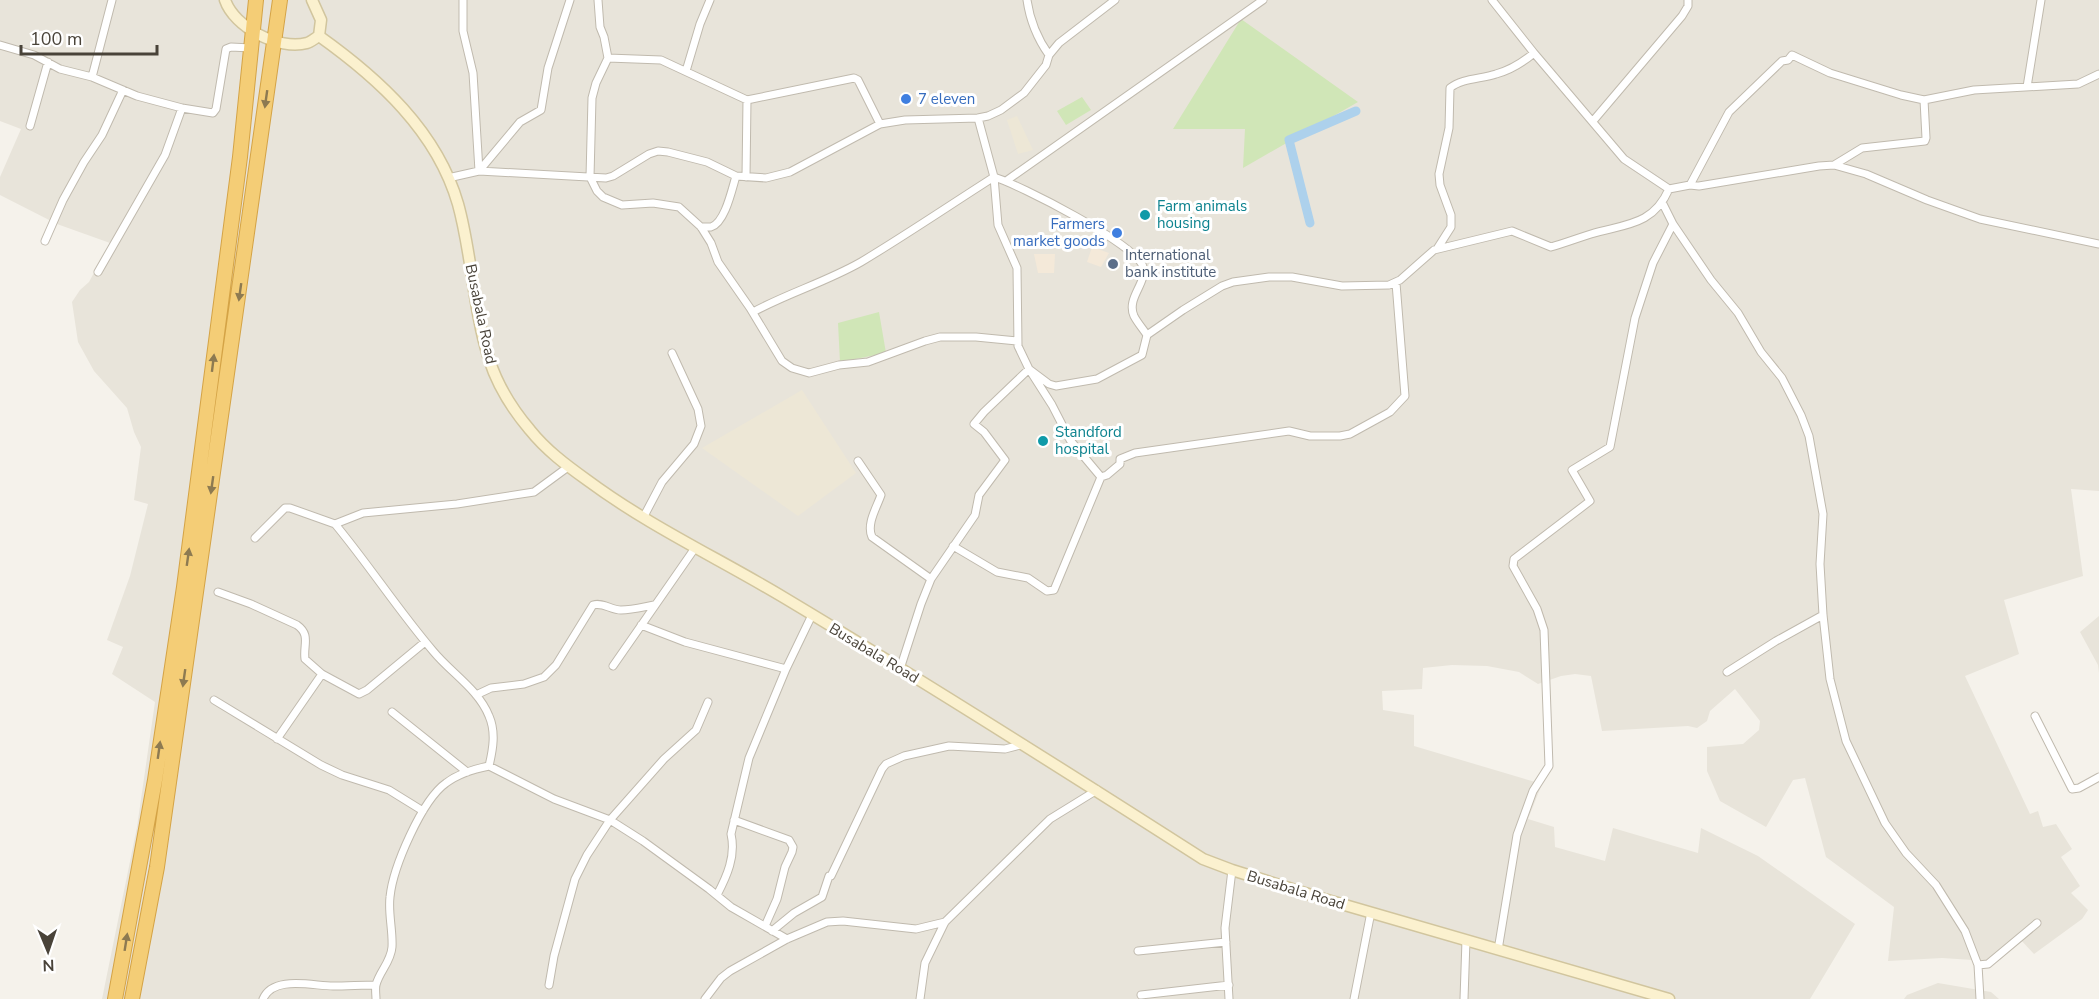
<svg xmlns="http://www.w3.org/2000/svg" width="2099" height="999" font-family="'Nunito Sans',sans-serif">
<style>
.residential{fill:#e8e4da}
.commercial{fill:#f4e9d9}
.education{fill:#ede7d6}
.green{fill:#d0e6b7}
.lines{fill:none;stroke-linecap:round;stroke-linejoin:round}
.canal{stroke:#add1ec;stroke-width:9}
.street-casing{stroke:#c0baae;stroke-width:9}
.secondary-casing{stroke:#d1c59e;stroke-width:13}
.highway-casing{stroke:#d4a346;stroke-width:16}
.street{stroke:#fff;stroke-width:7}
.secondary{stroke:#fbf1cf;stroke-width:10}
.highway{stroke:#f4cd76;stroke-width:14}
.oneway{fill:#8d7a51}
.shop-dot{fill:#3f7fe0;stroke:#fff;stroke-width:2}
.culture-dot{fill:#0f9aa8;stroke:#fff;stroke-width:2}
.service-dot{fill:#5c6f8a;stroke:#fff;stroke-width:2}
.labels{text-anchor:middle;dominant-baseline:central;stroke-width:6;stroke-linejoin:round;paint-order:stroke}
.shop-label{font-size:15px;fill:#366cbe;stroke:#fff;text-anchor:start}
.culture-label{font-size:15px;fill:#0d838f;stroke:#fff;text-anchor:start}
.service-label{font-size:15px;fill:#4e5e75;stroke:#fff;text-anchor:start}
.street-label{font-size:15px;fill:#494339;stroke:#fff}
</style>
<rect width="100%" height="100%" fill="#f5f2eb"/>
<path class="residential" d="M0 0H2099V491L2071 489 2083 576 2004 600 2019 654 1965 676 2030 814 2038 811 2043 827 2056 824 2072 849 2061 857 2080 886 2071 893 2088 910 2082 919 2034 954 2019 938 1988 961 1942 958 1888 961 1894 907 1826 857 1805 778 1793 780 1766 827 1720 801 1707 771V747L1743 744 1759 730 1760 721 1735 689 1710 711 1707 721 1697 728 1688 726 1602 731 1591 676 1575 674 1561 676 1538 684 1519 672 1487 666 1452 665 1423 668 1422 689 1382 691 1383 710 1414 715V746L1542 784 1528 819 1554 827 1555 847 1605 861 1613 828 1698 853 1701 828 1758 856 1855 924 1810 999H102L137 827 155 702 112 674 123 647 107 640 130 576 148 504 134 500 141 447 134 432 127 408 94 371 78 342 72 302 80 290 89 282 110 243 57 224 0 195V177L21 129 0 121Z
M2099 616V673L2098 665 2080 632Z
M1938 983 1991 992 1999 999H1904L1907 995Z"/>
<path class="commercial" d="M1092 247 1109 253 1101 267 1087 262Z
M1034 254H1055L1054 273H1038Z"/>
<path class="education" d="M1017 116 1033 150 1018 154 1007 120Z
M802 390 856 473 798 516 702 448Z"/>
<path class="green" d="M1241 19 1358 102 1243 168 1245 129H1173Z
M1082 97 1091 110 1066 125 1057 111Z
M879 312 886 353 840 362 838 323Z"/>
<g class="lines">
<path class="canal" d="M1310 223 1289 140 1356 111"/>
<defs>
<path id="street" d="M598 0 600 27 604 37 608 58 596 83 592 98 590 177 597 191 603 197 622 205 653 203 679 207 701 227 711 243 718 262 750 308 782 361 792 368 809 373 839 365 868 362 925 341 940 337H976L1017 341
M1027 0C1030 21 1037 38 1049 55
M1492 0 1534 53 1624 159 1669 189 1690 185 1699 186 1819 166 1834 165 1866 174 1927 200 1980 219 2099 244
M0 45 34 55 60 69 92 77 137 96 182 108 213 113 216 109 226 49 231 47 251 48
M608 58 661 60 747 100 746 177
M686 71 700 24 710 0
M92 77 112 0
M2027 87 2041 0
M747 100 854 78 858 80 880 124
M978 118 994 177 998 225 1017 268 1018 346 1029 369 1052 405 1070 440 1101 477 1107 475 1120 464V459L1135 453 1289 431 1310 436H1340L1350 434 1390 412 1405 396 1396 283
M1593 121 1682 16 1688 6V0
M30 126 48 62
M1834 165 1862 148 1925 141 1926 138 1924 100
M479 171 606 178 613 176 649 154 658 151 668 152 707 162 736 176 766 178 790 172 880 124 905 120 978 118 988 116 1001 110 1024 93 1046 65 1049 55 1059 43 1115 0
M479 171 520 122 541 110 548 68 570 0
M448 178 479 171 473 73 463 31V0
M1006 181 1263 0
M1690 185 1729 112 1782 61 1788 60 1792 55 1830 73 1901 95 1924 100 1974 90 2078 84 2099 74
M1663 204 1673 224 1711 280 1738 313 1761 352 1782 378 1801 415 1809 436 1823 514 1820 564 1823 615 1830 679 1846 741 1885 823 1906 853 1936 885 1965 931 1978 965 1980 999
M701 227C704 227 708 227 711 227 725 223 732 189 736 176
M45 241 63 200 84 162 102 135 123 90
M1437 249 1451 227V215L1440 185 1439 174 1449 128 1450 88C1462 78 1482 79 1496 74 1511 70 1522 63 1534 53
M98 272 165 155 182 108
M753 312C788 293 826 282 861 262 906 235 950 205 994 177 1018 184 1138 245 1143 267 1147 284 1126 298 1134 316 1137 322 1143 329 1147 335
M858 461 881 495C877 507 866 524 872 537L931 579
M643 518 662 482 694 444 701 426 698 409 672 353
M335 524C369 565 398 610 433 651 451 673 478 689 489 716 496 732 493 749 489 766
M255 538 285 508H290L335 524 363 513 457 504 534 492 568 467
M953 546 997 572 1028 578 1047 591 1054 590 1101 477
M218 592 251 604 297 625C311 635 303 645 305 659L322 674 359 694 367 690 425 642
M641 625 685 642 786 669 812 615
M613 666 695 548
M900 669 921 604 931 579 975 515 979 495 1005 460 984 432 974 424 984 412 1029 369 1049 384 1056 386 1097 379 1142 355 1147 335 1183 310 1222 286 1233 282 1269 277H1292L1342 286 1389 285 1400 280 1434 250 1512 231 1551 247C1565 243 1578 238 1591 234 1624 224 1653 226 1669 189
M1727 672 1776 641 1823 615
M476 695 491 688 524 684 544 677 556 665 593 605C603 602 611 610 621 610 632 610 643 607 654 605
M214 700 321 765 342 775 389 790 423 811
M392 712 467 772
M2035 716 2072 789 2079 788 2099 777
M277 739 322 674
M734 820 789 840 793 847 792 852 785 867 777 899 765 926
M717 895C727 876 736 856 731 834L749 758 786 669
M772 931 794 913 822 897 829 876H831L882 769 886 764 904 756 949 746 1005 749 1024 744
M1498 950 1517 835 1533 791 1549 766 1544 630 1537 609 1513 566 1514 559 1590 501 1572 470 1610 447 1635 318 1653 263 1673 224
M1138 951 1226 942
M1978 965 1988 964 2037 923
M549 985 554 956 575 879 587 855 610 820 664 759 696 730 708 702
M1141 995 1229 985
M263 999C273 975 313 986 333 986 347 986 362 985 376 985
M376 999C376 995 375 989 376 985 379 972 391 962 392 947 393 931 388 913 390 897 393 867 422 800 446 783 459 773 474 769 489 766L554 799 610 820 643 841 709 889 731 907 787 939
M705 999 721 978 730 971 787 939 827 922 843 921 916 929 945 922
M920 999 925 963 945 922 1050 819 1097 790
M1229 999 1225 928 1232 870
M1354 999 1371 912
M1464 999 1466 940"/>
<path id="secondary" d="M225 0C234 27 279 51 307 43 311 42 315 38 319 36L321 20 312 0
M319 36C378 78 437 131 458 204 472 254 473 309 489 359 497 384 513 410 530 430 546 450 566 465 587 480 649 526 718 558 783 597 925 682 1064 770 1203 859L1232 870 1324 899 1669 999"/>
<path id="highway" d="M115 999 155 780 184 587 240 157 256 0
M132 999 157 867 280 0"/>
</defs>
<use href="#street" class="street-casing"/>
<use href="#secondary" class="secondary-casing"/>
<use href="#highway" class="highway-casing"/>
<use href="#street" class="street"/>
<use href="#secondary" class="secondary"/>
<use href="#highway" class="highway"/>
</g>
<defs><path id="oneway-solid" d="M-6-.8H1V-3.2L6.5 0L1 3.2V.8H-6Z" transform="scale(1.5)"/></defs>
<g class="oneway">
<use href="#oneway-solid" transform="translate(266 99) rotate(98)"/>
<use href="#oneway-solid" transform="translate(240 292) rotate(98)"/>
<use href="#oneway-solid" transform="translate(213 363) rotate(-83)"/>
<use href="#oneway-solid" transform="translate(212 485) rotate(98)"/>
<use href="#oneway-solid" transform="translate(188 557) rotate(-82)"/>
<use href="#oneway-solid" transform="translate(184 678) rotate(98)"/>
<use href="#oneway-solid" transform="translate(159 750) rotate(-82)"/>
<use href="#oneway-solid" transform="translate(126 942) rotate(-81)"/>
</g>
<g class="shop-dot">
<circle cx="906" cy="99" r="6"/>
<circle cx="1117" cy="233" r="6"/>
</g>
<g class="culture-dot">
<circle cx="1145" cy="215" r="6"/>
<circle cx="1043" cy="441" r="6"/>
</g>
<circle class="service-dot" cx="1113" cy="264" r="6"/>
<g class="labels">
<g class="shop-label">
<text x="918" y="99">7 eleven</text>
<text x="1105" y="224" text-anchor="end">Farmers<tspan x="1105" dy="17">market goods</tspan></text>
</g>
<g class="culture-label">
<text x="1157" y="206">Farm animals<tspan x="1157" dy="17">housing</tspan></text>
<text x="1055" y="432">Standford<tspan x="1055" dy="17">hospital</tspan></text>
</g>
<g class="service-label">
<text x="1125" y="255">International<tspan x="1125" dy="17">bank institute</tspan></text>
</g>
<g class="street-label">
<text transform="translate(481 314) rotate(78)">Busabala Road</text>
<text transform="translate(874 653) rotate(31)">Busabala Road</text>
<text transform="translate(1296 890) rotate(17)">Busabala Road</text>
</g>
</g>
<g transform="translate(48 951) rotate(178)" stroke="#ffffff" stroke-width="4.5" paint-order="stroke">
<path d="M0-4.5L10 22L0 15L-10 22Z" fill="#494339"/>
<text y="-9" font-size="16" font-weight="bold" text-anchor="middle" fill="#494339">N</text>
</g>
<path d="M21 45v9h136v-9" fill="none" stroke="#494339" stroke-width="3"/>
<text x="30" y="45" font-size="18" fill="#494339" stroke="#ffffff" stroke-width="4.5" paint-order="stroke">100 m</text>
</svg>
